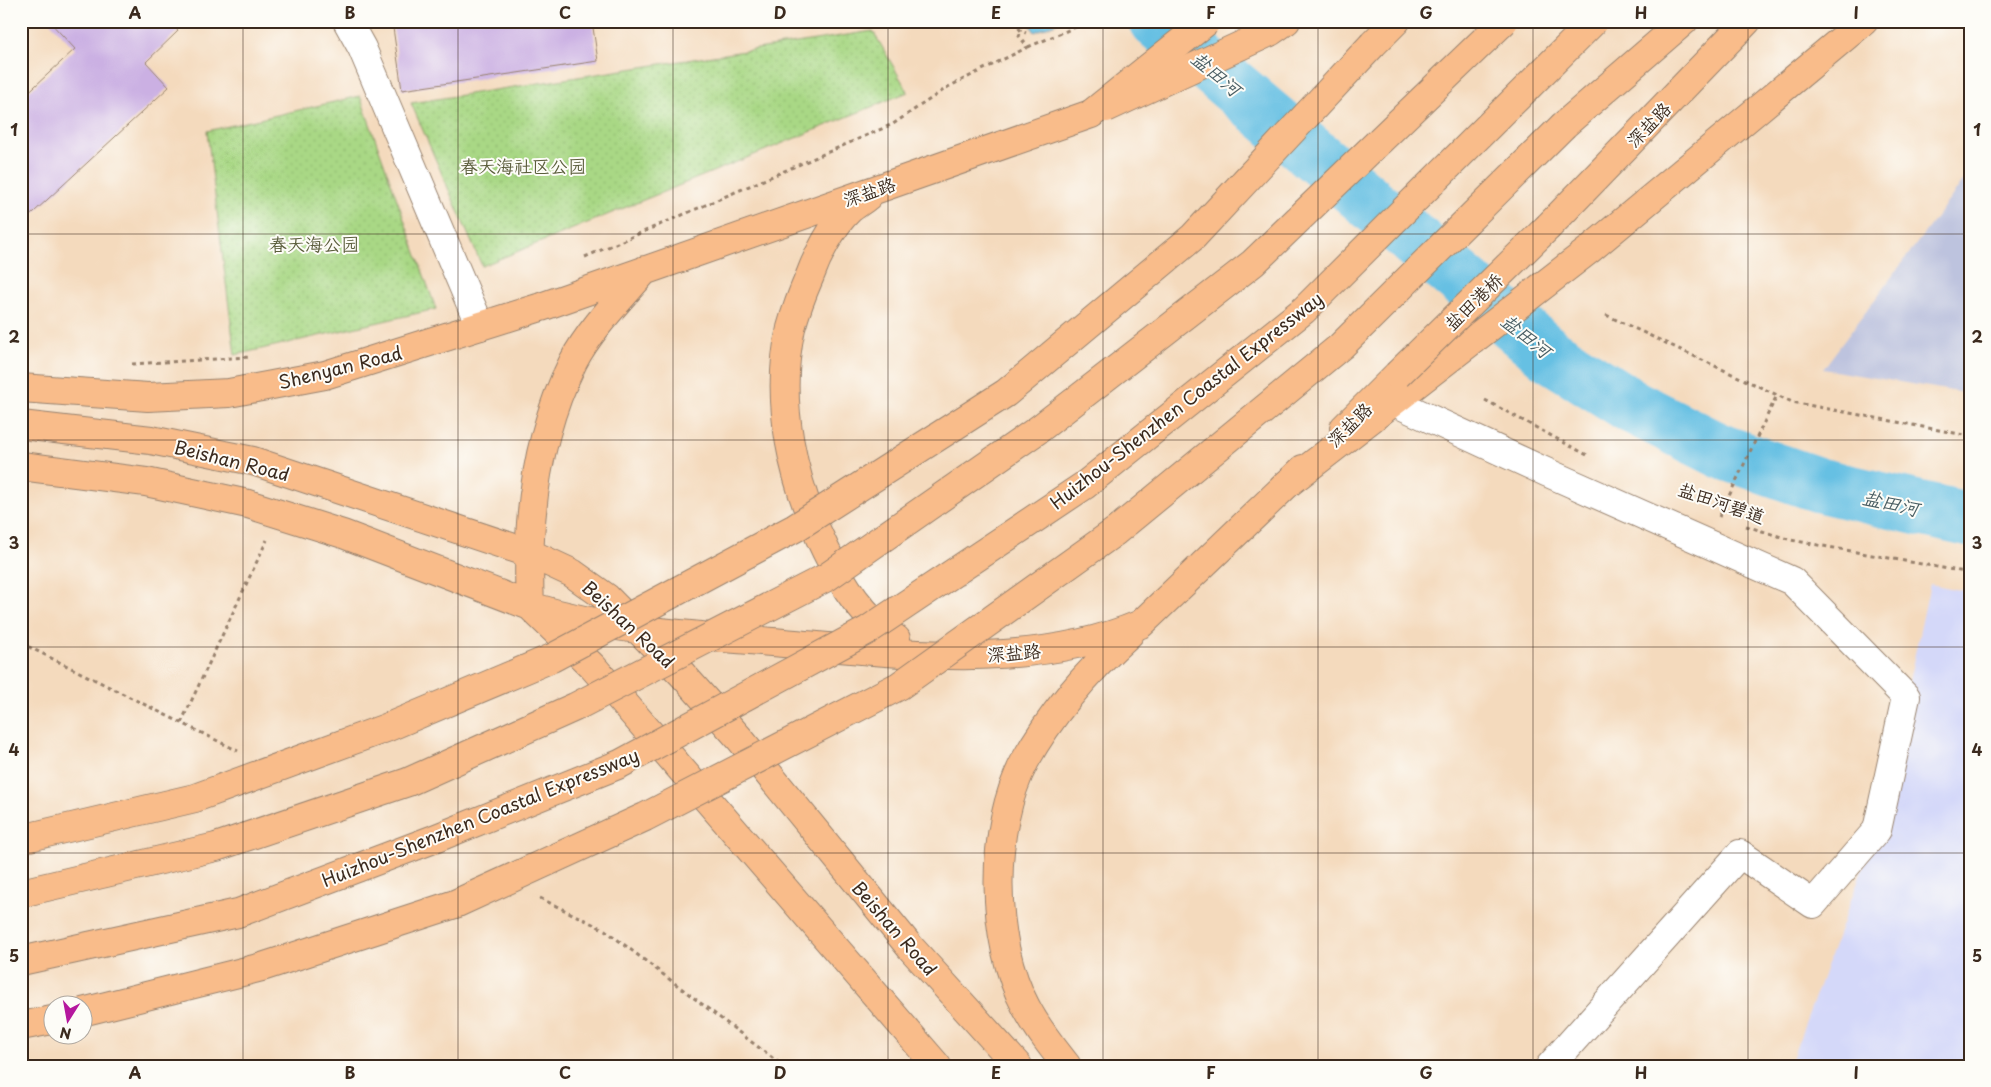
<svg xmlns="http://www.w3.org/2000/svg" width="1991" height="1087" font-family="'Playpen Sans','LXGW WenKai TC',sans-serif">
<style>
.built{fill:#d4d8f9}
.industrial{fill:#bdc3de}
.park{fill:url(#park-dots);stroke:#728152}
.water{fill:url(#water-waves);stroke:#507580}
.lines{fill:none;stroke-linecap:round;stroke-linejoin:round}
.river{stroke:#66c0e3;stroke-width:55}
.building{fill:#cbb0e3}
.minor-casing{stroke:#98826e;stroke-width:30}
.primary-casing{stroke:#98826e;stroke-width:30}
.motorway-casing{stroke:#98826e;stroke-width:30}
.path{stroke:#98826e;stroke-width:3;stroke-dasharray:4 4;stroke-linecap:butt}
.minor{stroke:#fff;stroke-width:28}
.primary{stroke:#f9bc8a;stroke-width:28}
.motorway{stroke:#f9bc8a;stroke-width:28}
.primary-bridge-casing{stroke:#98826e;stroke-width:30;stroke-linecap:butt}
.motorway-bridge-casing{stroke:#98826e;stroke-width:30;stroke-linecap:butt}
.path-bridge{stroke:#98826e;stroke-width:3;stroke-dasharray:4 4;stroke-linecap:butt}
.primary-bridge{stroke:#f9bc8a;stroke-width:28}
.motorway-bridge{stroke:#f9bc8a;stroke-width:28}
.grid{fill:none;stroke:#3b2a1e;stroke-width:1;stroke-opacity:0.55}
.labels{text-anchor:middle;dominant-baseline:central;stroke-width:4;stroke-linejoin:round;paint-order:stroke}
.street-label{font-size:18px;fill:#3b2a1e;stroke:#fdfcf7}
.park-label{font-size:18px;fill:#5c5e3d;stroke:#fdfcf7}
.water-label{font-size:19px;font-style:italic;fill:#4a5e63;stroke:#fdfcf7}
.neatline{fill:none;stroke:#3b2a1e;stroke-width:2}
.grid-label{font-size:16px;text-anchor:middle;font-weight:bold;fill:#3b2a1e}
</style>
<defs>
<pattern id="park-dots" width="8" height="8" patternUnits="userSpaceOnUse" patternTransform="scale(1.25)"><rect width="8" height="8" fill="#a9d885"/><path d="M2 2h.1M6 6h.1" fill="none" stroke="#92ba72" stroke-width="1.8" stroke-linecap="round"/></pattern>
<pattern id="water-waves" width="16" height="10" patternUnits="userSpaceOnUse" patternTransform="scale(1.25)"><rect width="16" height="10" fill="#66c0e3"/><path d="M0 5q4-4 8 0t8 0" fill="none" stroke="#559cb7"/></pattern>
</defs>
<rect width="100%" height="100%" fill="#fdfcf7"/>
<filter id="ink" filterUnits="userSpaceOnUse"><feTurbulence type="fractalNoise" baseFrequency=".02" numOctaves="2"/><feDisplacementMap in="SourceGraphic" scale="10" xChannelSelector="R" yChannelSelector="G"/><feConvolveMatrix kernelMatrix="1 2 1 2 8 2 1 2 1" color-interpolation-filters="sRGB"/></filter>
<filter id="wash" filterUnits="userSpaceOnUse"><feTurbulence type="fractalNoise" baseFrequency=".0096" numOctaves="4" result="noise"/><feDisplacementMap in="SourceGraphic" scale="20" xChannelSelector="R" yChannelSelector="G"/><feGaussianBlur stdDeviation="1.12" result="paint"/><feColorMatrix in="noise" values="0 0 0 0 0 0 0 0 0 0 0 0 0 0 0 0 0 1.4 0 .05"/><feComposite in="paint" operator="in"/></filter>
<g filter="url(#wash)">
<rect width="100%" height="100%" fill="#f4dabd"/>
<path class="built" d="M1930 584 1970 592V1066H1793L1790 1064 1877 830Z"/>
<path class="industrial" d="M1970 172V394L1823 369Z"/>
<path class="park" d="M873 31 908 92 482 266 411 103Z
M360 96 436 309 235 355 207 131Z"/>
<path class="water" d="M1027 21H1061L1035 32Z"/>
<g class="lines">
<path class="river" d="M1156 21 1549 354 1633 407 1723 452 1819 485 1970 520"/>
</g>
<g id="blocks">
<path class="building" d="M49 21H169L178 31 146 62 169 87 21 224V99L75 49Z
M392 21H592L598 61 402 90Z"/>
</g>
</g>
<g filter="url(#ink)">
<use href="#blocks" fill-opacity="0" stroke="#98826e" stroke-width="1"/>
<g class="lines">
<defs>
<path id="minor" d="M347 21 362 48 480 326
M1383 390 1394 402 1546 472 1792 581 1906 697 1877 830 1813 904 1740 854 1550 1066"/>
<path id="primary" d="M1270 32 1286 21
M868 196C862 201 855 205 849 210 832 226 817 256 809 278 802 294 796 310 791 328 774 402 793 484 826 551 843 586 863 617 896 639
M1549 226 1747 21
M21 388 148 397 229 393 325 375 541 307 1091 114
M21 425 151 440 253 461 529 553 572 573 607 598 682 674 740 739 910 947 1018 1066
M1344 428 1397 375
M21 466 146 482 248 504 343 534 530 606 593 667 937 1066
M530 606C526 523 535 438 573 362 590 329 621 298 645 270
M533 607C611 631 692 635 772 642 894 652 1024 673 1141 624L1303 469
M1067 1066C1052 1047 1037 1028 1026 1007 990 940 989 828 1025 761 1052 712 1089 670 1130 633"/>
<path id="motorway" d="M1373 44 1396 21
M1564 125 1684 21
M1286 485 1589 250 1864 21
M21 1026 52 1020"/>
</defs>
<use href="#minor" class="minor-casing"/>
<use href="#primary" class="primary-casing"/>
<use href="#motorway" class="motorway-casing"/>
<path class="path" d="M1014 21 1021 31 1026 33
M585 257 893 124 948 87 1028 47 1019 36 1021 31
M1606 315 1792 402 1970 436
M132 364 250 357
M1485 400 1587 455
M1719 517 1777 395
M1746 526 1791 540 1970 573
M21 643 238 751
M181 723 267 540
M540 898 605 930 783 1066"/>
<use href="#minor" class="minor"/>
<use href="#primary" class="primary"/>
<use href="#motorway" class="motorway"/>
<defs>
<path id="primary-bridge" d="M1106 108 1270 32
M1397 375 1549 226"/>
<path id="motorway-bridge" d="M1091 114 1207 21
M21 839 195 798 386 728 552 658 795 528 1006 393 1193 237 1373 44
M21 893 216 847 408 782 575 707 827 577 1039 429 1253 263 1504 21
M21 961 238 913 434 839 620 764 868 630 1085 485 1304 310 1594 21
M82 1012 262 967 455 904 645 817 899 686 1116 531 1341 346 1564 125"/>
</defs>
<use href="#primary-bridge" class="primary-bridge-casing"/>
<use href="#motorway-bridge" class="motorway-bridge-casing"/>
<path class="path-bridge" d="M1028 47 1090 21"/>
<use href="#primary-bridge" class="primary-bridge"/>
<use href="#motorway-bridge" class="motorway-bridge"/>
</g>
</g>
<path class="grid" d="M243 21V1066M458 21V1066M673 21V1066M888 21V1066M1103 21V1066M1318 21V1066M1533 21V1066M1748 21V1066M21 234H1970M21 440H1970M21 647H1970M21 853H1970"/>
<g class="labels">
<g class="street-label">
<text transform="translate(1648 124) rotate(-46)">深盐路</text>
<text transform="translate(869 191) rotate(-19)">深盐路</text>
<text transform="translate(1473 301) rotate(-44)">盐田港桥</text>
<text transform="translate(340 367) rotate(-14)">Shenyan Road</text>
<text transform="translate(1186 400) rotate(-38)">Huizhou-Shenzhen Coastal Expressway</text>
<text transform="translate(1349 424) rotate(-45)">深盐路</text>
<text transform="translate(232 460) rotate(14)">Beishan Road</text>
<text transform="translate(1722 502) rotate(19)">盐田河碧道</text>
<text transform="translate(629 624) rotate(43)">Beishan Road</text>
<text transform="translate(1014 652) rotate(-5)">深盐路</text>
<text transform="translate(480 817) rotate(-22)">Huizhou-Shenzhen Coastal Expressway</text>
<text transform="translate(895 928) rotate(49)">Beishan Road</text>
</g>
<g class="park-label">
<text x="523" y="165">春天海社区公园</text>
<text x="314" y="243">春天海公园</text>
</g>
<g class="water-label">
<text transform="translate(1217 73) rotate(40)">盐田河</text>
<text transform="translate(1527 335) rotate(39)">盐田河</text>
<text transform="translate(1891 502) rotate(13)">盐田河</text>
</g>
</g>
<rect width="1991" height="1087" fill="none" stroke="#fdfcf7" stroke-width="55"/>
<g transform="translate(68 1020) rotate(191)"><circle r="24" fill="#fdfcf7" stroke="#afa8a0"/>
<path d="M0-4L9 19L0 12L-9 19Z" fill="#b5179e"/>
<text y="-8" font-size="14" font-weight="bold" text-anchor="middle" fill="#3b2a1e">N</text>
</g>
<rect x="28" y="28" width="1936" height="1032" class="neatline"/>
<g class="grid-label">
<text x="135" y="19">A</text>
<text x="350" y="19">B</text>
<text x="565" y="19">C</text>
<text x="780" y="19">D</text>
<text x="996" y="19">E</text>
<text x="1211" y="19">F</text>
<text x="1426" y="19">G</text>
<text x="1641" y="19">H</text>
<text x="1856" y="19">I</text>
<text x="14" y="136">1</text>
<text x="1977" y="136">1</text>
<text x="14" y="343">2</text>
<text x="1977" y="343">2</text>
<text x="14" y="549">3</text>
<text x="1977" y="549">3</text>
<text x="14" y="756">4</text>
<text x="1977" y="756">4</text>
<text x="14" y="962">5</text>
<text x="1977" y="962">5</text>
<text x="135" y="1079">A</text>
<text x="350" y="1079">B</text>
<text x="565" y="1079">C</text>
<text x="780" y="1079">D</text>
<text x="996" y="1079">E</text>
<text x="1211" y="1079">F</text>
<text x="1426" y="1079">G</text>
<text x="1641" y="1079">H</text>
<text x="1856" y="1079">I</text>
</g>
</svg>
